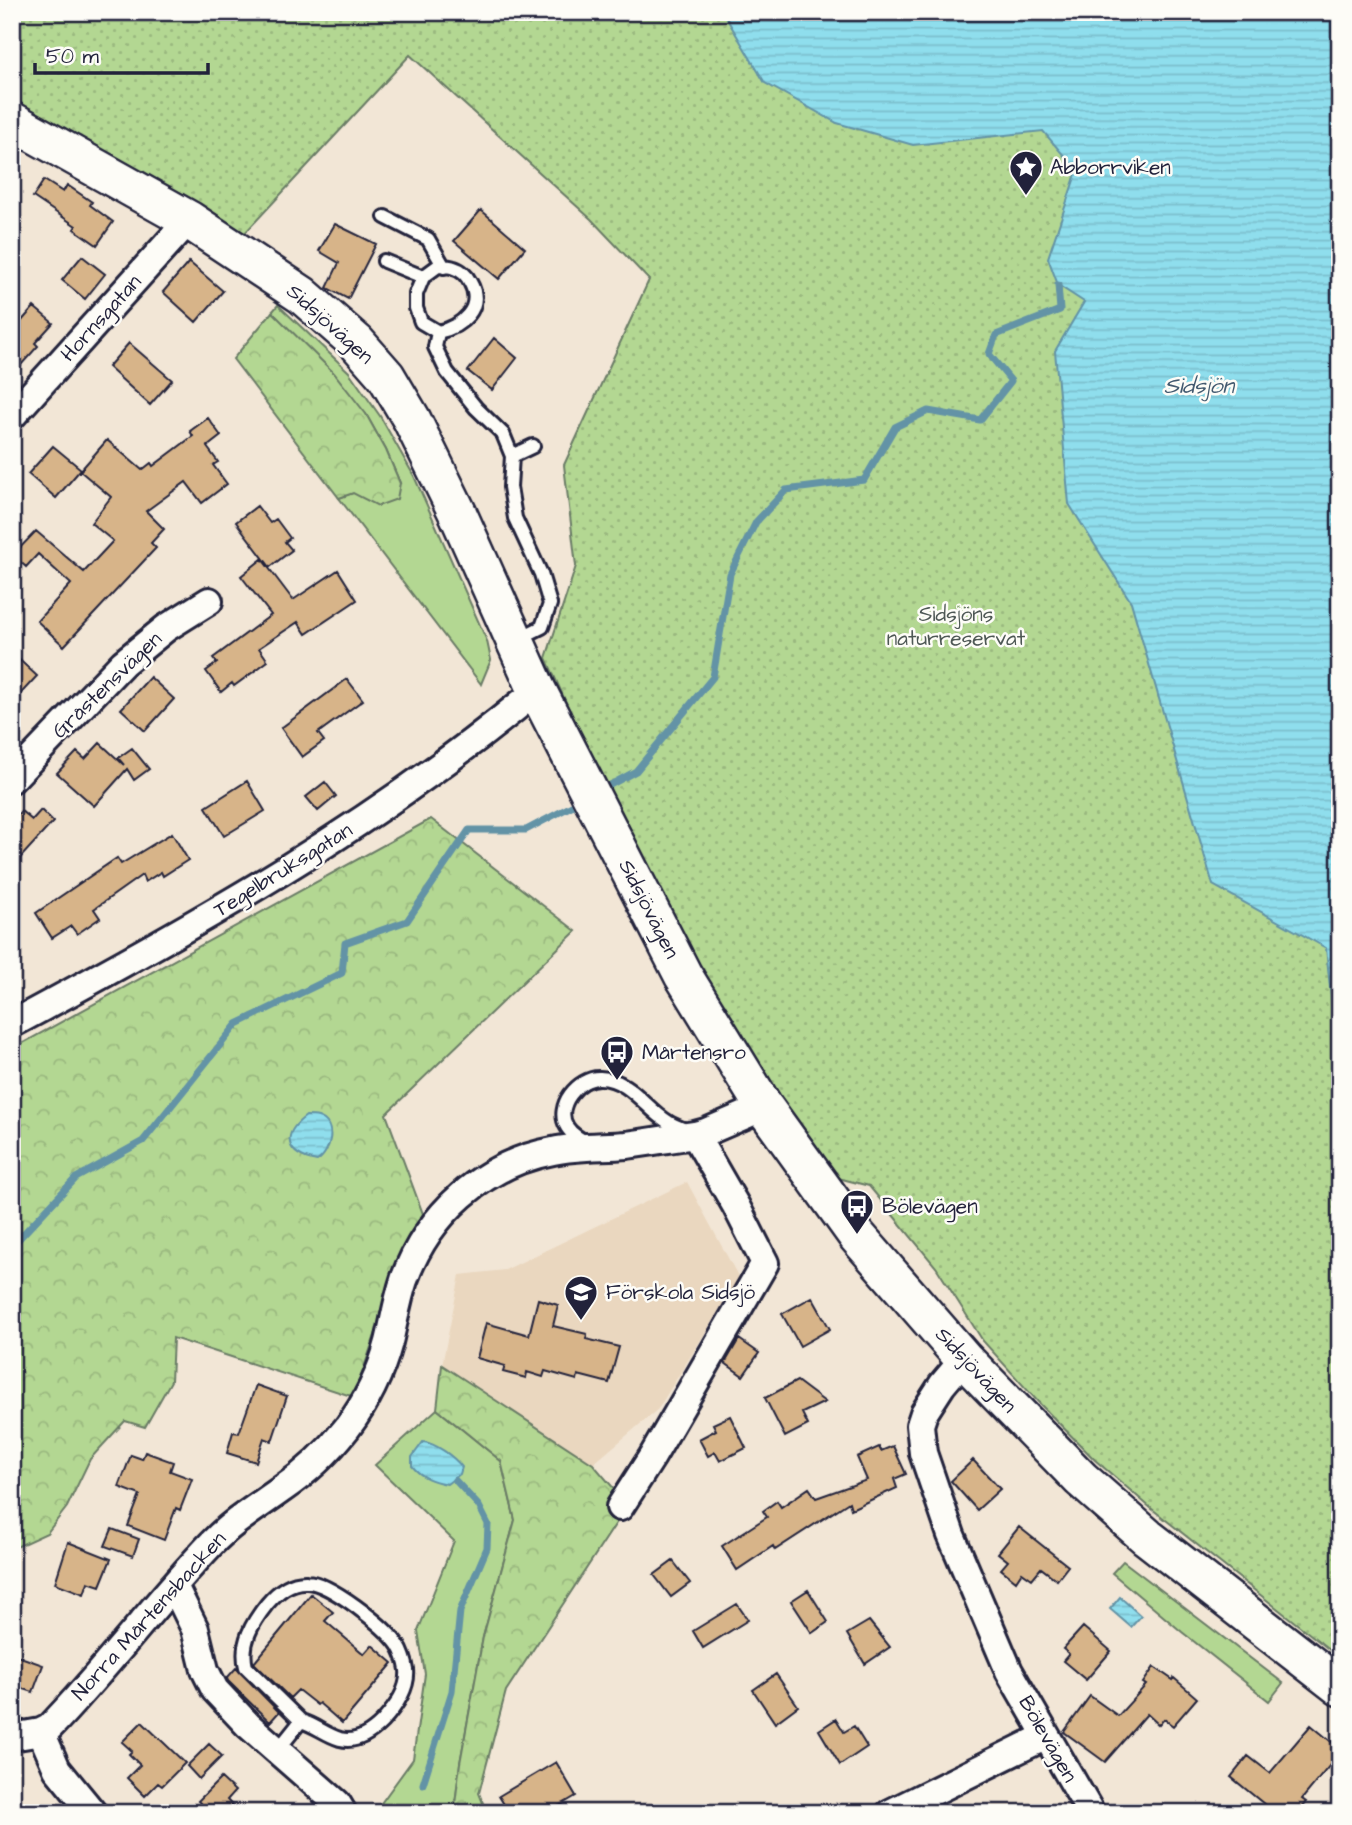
<svg xmlns="http://www.w3.org/2000/svg" width="1352" height="1825" font-family="'Architects Daughter',sans-serif">
<style>
.built{fill:#ead7bf}
.grass{fill:#b3d792;stroke:#6a7c66;stroke-width:2}
.forest{fill:url(#forest-crowns);stroke:#6a7c66;stroke-width:2}
.park{fill:url(#park-dots);stroke:#6a7c66;stroke-width:2}
.water{fill:url(#water-rules);stroke:#6393a6;stroke-width:2}
.lines{fill:none;stroke-linecap:round;stroke-linejoin:round}
.stream{stroke:#6393a6;stroke-width:7}
.building{fill:#d7b489;stroke:#22223b;stroke-width:2}
.service-casing{stroke:#22223b;stroke-width:18}
.minor-casing{stroke:#22223b;stroke-width:32}
.secondary-casing{stroke:#22223b;stroke-width:42}
.service{stroke:#fdfcf7;stroke-width:12}
.minor{stroke:#fdfcf7;stroke-width:26}
.secondary{stroke:#fdfcf7;stroke-width:37}
.labels{text-anchor:middle;dominant-baseline:central;stroke-width:5;stroke-linejoin:round;paint-order:stroke}
.poi-label{font-size:21px;fill:#22223b;stroke:#fdfcf7;text-anchor:start}
.street-label{font-size:21px;fill:#22223b;stroke:#fdfcf7}
.park-label{font-size:21px;fill:#4e5855;stroke:#fdfcf7}
.water-label{font-size:23px;font-style:italic;fill:#435a70;stroke:#fdfcf7}
</style>
<defs>
<pattern id="forest-crowns" width="20" height="18" patternUnits="userSpaceOnUse" patternTransform="scale(1.75)"><rect width="20" height="18" fill="#b3d792"/><path d="M2 6a3 3 0 1 1 6 0M12 15a3 3 0 1 1 6 0" fill="none" stroke="#9ab87f"/></pattern>
<pattern id="park-dots" width="8" height="8" patternUnits="userSpaceOnUse" patternTransform="scale(1.75)"><rect width="8" height="8" fill="#b3d792"/><path d="M2 2h.1M6 6h.1" fill="none" stroke="#9ab87f" stroke-width="1.8" stroke-linecap="round"/></pattern>
<pattern id="water-rules" width="6" height="5" patternUnits="userSpaceOnUse" patternTransform="scale(1.75)"><rect width="6" height="5" fill="#8fdeed"/><path d="M0 2.5h6" fill="none" stroke="#7bbecc"/></pattern>
</defs>
<rect width="100%" height="100%" fill="#f2e6d6"/>
<filter id="ink" filterUnits="userSpaceOnUse"><feTurbulence type="fractalNoise" baseFrequency=".0143" numOctaves="2"/><feDisplacementMap in="SourceGraphic" scale="14" xChannelSelector="R" yChannelSelector="G"/><feConvolveMatrix kernelMatrix="1 2 1 2 8 2 1 2 1" color-interpolation-filters="sRGB"/></filter>
<g filter="url(#ink)">
<path class="built" d="M687 1182 739 1278 658 1409 593 1464 442 1365 460 1275 505 1270Z"/>
<path class="grass" d="M278 305 349 372 380 416 414 476 487 641 491 660 481 684 339 498 353 493 400 483 386 450 366 414 272 312Z
M437 1409 501 1461 515 1520 483 1637 460 1763 454 1813H374L413 1759 425 1674 418 1631 454 1541 375 1465Z
M1123 1561 1283 1683 1269 1701 1182 1632 1112 1573Z"/>
<path class="forest" d="M272 312 334 373 366 414 386 450 400 483 397 499 378 506 353 493 339 498 233 359Z
M431 819 576 931 386 1114 423 1214 406 1244 354 1397 173 1338 171 1381 145 1427 125 1421 90 1459 67 1507 47 1533 12 1549V1049Z
M442 1365 593 1464 628 1505 506 1691 479 1793 487 1813H454L460 1763 483 1637 515 1520 501 1461 437 1409Z"/>
<path class="park" d="M12 12H1340V1658L1152 1509 1095 1460 1040 1404 983 1341 936 1267 869 1186 803 1169 726 1010 634 853 546 658 576 566 564 465 649 280 591 219 410 55 243 235 165 186 12 100Z"/>
<path class="water" d="M719 12H1340V1058L1337 1056 1326 948 1213 885 1131 602 1069 504 1055 351 1084 302 1058 285 1048 258 1077 171 1043 131 913 145 837 123 765 83 724 14Z
M306 1116C310 1116 314 1116 318 1117 338 1123 331 1152 317 1161 286 1155 280 1135 306 1116Z
M423 1442C436 1443 454 1457 462 1467L460 1474 447 1484C432 1481 422 1478 412 1466V1457Z
M1120 1597 1141 1616 1131 1627 1110 1609Z"/>
<g class="lines">
<path class="stream" d="M599 791 636 771 713 677 730 574 756 522 786 490 864 480 895 427 928 411 980 420 1011 381 989 354 996 335 1060 310 1058 285
M12 1246 76 1178 143 1141 237 1024 342 973 345 943 407 921 469 830H526L583 800
M423 1784 452 1691 460 1611 487 1548 488 1524 479 1506 455 1480"/>
</g>
<path class="building" d="M44 180 63 192 67 185 92 202 90 205 113 222 97 245 74 229 76 226 33 197Z
M481 210 525 248 499 279 454 241Z
M335 224 376 244 348 299 327 288 339 263 319 251Z
M82 256 105 274 85 299 62 280Z
M189 262 223 291 196 322 163 292Z
M34 307 53 323 35 343 38 346 12 375V332Z
M494 338 517 358 492 390 468 371Z
M129 343 172 380 150 405 108 367Z
M208 418 221 436 207 447 218 462 213 465 227 484 202 503 186 482 146 511 164 529 151 543 156 548 64 646 37 621 71 584 38 554 26 567 13 555 36 531 84 572 113 541 91 523 111 497 80 471 107 440 142 470 151 463 153 466 193 436 190 431Z
M53 446 81 469 56 498 28 474Z
M257 506 270 523 276 519 290 538 285 542 292 550 270 567 236 522Z
M262 559 293 600 338 570 357 600 306 634 298 622 259 648 268 661 234 686 232 683 221 692 206 671 217 663 213 658 271 615 241 576Z
M12 653 37 676 12 703Z
M150 677 174 699 145 731 121 709Z
M347 679 363 700 318 733 324 741 302 757 281 728Z
M100 743 124 765 118 758 132 748 149 769 134 780 127 769 94 806 57 773 77 752 85 759Z
M247 781 265 811 224 836 206 807Z
M325 782 336 796 318 811 306 797Z
M41 810 53 822 12 867V821L21 811 32 820Z
M172 833 188 860 163 876 161 872 145 882 142 875 94 909 100 918 77 934 71 926 52 938 36 913 117 858 121 864Z
M812 1297 830 1329 800 1346 782 1314Z
M538 1299 558 1305 553 1326 587 1334 586 1339 619 1347 609 1383 578 1375 577 1380 545 1371 543 1377 527 1372 526 1378 503 1372 505 1366 477 1358 486 1323 529 1335Z
M739 1339 759 1353 743 1376 725 1363Z
M797 1381 825 1402 802 1413 808 1425 785 1437 765 1398Z
M256 1385 287 1396 272 1441 264 1438 256 1462 227 1453 233 1432 239 1433Z
M730 1416 746 1448 720 1461 715 1452 708 1456 699 1439 716 1430 713 1424Z
M893 1446 906 1474 894 1479 897 1488 851 1509 849 1502 775 1550 773 1546 737 1570 722 1546 767 1517 763 1511 777 1501 781 1507 809 1488 816 1498 867 1480 857 1457 879 1447 881 1451Z
M145 1452 173 1462 170 1471 192 1479 180 1510 176 1508 164 1540 128 1526 140 1495 119 1487 131 1455 142 1459Z
M973 1460 1000 1489 977 1510 951 1481Z
M1019 1527 1068 1566 1057 1580 1041 1568 1032 1579 1022 1572 1016 1581 1001 1569 1008 1561 998 1553Z
M112 1529 139 1539 133 1556 105 1546Z
M68 1542 111 1559 100 1586 88 1582 84 1594 55 1583Z
M673 1561 690 1583 671 1597 654 1575Z
M808 1590 828 1622 812 1633 791 1601Z
M311 1594 333 1612 325 1621 364 1654 372 1645 393 1663 342 1723 319 1703 317 1705 298 1690 290 1698 254 1663Z
M737 1604 748 1620 703 1648 693 1631Z
M869 1621 890 1647 865 1664 847 1634Z
M1083 1627 1111 1651 1086 1680 1063 1661 1069 1654 1063 1649Z
M12 1654 43 1665 33 1692 12 1685Z
M1154 1667 1173 1680 1174 1678 1197 1698 1173 1726 1164 1719 1159 1725 1147 1714 1105 1762 1064 1732 1090 1696 1118 1716 1146 1685 1143 1683Z
M236 1668 279 1712 270 1722 228 1681 227 1678Z
M776 1674 798 1706 775 1723 753 1690Z
M836 1719 844 1732 854 1726 867 1747 840 1765 819 1730Z
M142 1722 185 1763 162 1786 158 1783 145 1796 127 1778 140 1765 129 1754 132 1751 122 1742Z
M1311 1725 1340 1749V1753L1302 1799 1306 1802 1297 1813H1275L1231 1777 1248 1756 1270 1773Z
M209 1744 222 1756 199 1779 187 1766Z
M556 1762 576 1796 547 1813H509L499 1796Z
M221 1778 235 1791 227 1800 239 1813H210L198 1801Z"/>
<g class="lines">
<defs>
<path id="service" d="M385 217 428 239 444 267
M384 261 423 277
M438 266C442 266 450 266 454 268 461 270 467 276 470 282 485 308 461 327 438 332L421 322 416 308V294L423 277Z
M438 332 435 347 447 372 476 408 503 434 512 456 510 487 515 518 541 574 550 604 542 627 518 639
M512 456 533 446
M588 1143C580 1139 572 1135 567 1127 554 1107 578 1077 600 1078 630 1079 645 1108 668 1122 674 1126 681 1128 688 1131
M277 1751 301 1721C315 1725 326 1735 340 1739 356 1743 371 1733 382 1722 394 1709 409 1689 407 1670 406 1662 402 1651 398 1645 385 1626 329 1582 307 1582 290 1581 277 1592 267 1604 252 1623 240 1643 246 1667L301 1721"/>
<path id="minor" d="M12 416 189 220
M12 779 123 663 166 628 209 601
M12 1024C195 926 377 824 537 690
M964 1359 942 1385 924 1413 920 1425 923 1453 951 1535 1009 1671 1091 1813
M620 1507 652 1457 765 1263 736 1206 695 1135
M174 1586 195 1629 205 1670 215 1690 248 1725 337 1803 343 1813
M41 1732 57 1769 93 1813
M12 1737 41 1732 49 1728C106 1669 155 1603 211 1544 232 1522 257 1507 282 1489 307 1472 329 1451 347 1428 366 1403 381 1372 389 1342 394 1322 397 1301 404 1280 428 1214 483 1164 553 1151 577 1146 602 1147 627 1145 649 1142 672 1138 695 1135L706 1132 764 1107
M890 1813 1046 1736"/>
<path id="secondary" d="M12 121 189 220 302 295 357 343 386 376 412 420 458 514 537 690 683 975 764 1107 857 1236 964 1359 1081 1479 1147 1537 1340 1687"/>
</defs>
<use href="#service" class="service-casing"/>
<use href="#minor" class="minor-casing"/>
<use href="#secondary" class="secondary-casing"/>
<use href="#service" class="service"/>
<use href="#minor" class="minor"/>
<use href="#secondary" class="secondary"/>
</g>
</g>
<defs>
<symbol id="sight-pin" viewBox="-11 -11 22 30"><path d="M0 17L-7.5 6A9.5 9.5 0 1 1 7.5 6Z" fill="#22223b" stroke="#fdfcf7"/><path d="M0-6L1.8-2.2L6-1.7L2.9 1.2L3.7 5.4L0 3.3L-3.7 5.4L-2.9 1.2L-6-1.7L-1.8-2.2Z" fill="#fff"/></symbol>
<symbol id="bus-pin" viewBox="-11 -11 22 30"><path d="M0 17L-7.5 6A9.5 9.5 0 1 1 7.5 6Z" fill="#22223b" stroke="#fdfcf7"/><path d="M-5-6H5V4H4V6H2V4H-2V6H-4V4H-5ZM-3.5-4V0h7V-4ZM-3.5 1.2v1.5H-2V1.2ZM2 1.2v1.5H3.5V1.2Z" fill="#fff"/></symbol>
<symbol id="school-pin" viewBox="-11 -11 22 30"><path d="M0 17L-7.5 6A9.5 9.5 0 1 1 7.5 6Z" fill="#22223b" stroke="#fdfcf7"/><path d="M0-5L7-2L0 1L-7-2ZM-4 1L0 2.5L4 1V4Q0 6-4 4Z" fill="#fff"/></symbol>
</defs>
<g fill-rule="evenodd">
<use href="#sight-pin" x="1007" y="148" width="38" height="52"/>
<use href="#bus-pin" x="598" y="1033" width="38" height="52"/>
<use href="#bus-pin" x="838" y="1187" width="38" height="52"/>
<use href="#school-pin" x="562" y="1273" width="38" height="52"/>
</g>
<g class="labels">
<g class="poi-label">
<text x="1050" y="167">Abborrviken</text>
<text x="642" y="1052">Mårtensro</text>
<text x="882" y="1206">Bölevägen</text>
<text x="606" y="1292">Förskola Sidsjö</text>
</g>
<g class="street-label">
<text transform="translate(101 318) rotate(-48)">Hornsgatan</text>
<text transform="translate(330 324) rotate(42)">Sidsjövägen</text>
<text transform="translate(107 685) rotate(-44)">Gråstensvägen</text>
<text transform="translate(283 870) rotate(-32)">Tegelbruksgatan</text>
<text transform="translate(649 909) rotate(63)">Sidsjövägen</text>
<text transform="translate(976 1370) rotate(47)">Sidsjövägen</text>
<text transform="translate(149 1616) rotate(-48)">Norra Mårtensbacken</text>
<text transform="translate(1048 1739) rotate(60)">Bölevägen</text>
</g>
<g class="park-label">
<text x="956" y="614">Sidsjöns<tspan x="956" dy="24">naturreservat</tspan></text>
</g>
<g class="water-label">
<text x="1199" y="386">Sidsjön</text>
</g>
</g>
<rect width="1352" height="1825" fill="none" stroke="#fdfcf7" stroke-width="42"/>
<rect x="21" y="21" width="1310" height="1783" fill="none" stroke="#22223b" stroke-width="2.5" filter="url(#ink)"/>
<path d="M35 63v10h173v-10" fill="none" stroke="#22223b" stroke-width="3.5"/>
<text x="46" y="63" font-size="21" fill="#22223b" stroke="#fdfcf7" stroke-width="5" paint-order="stroke">50 m</text>
</svg>
